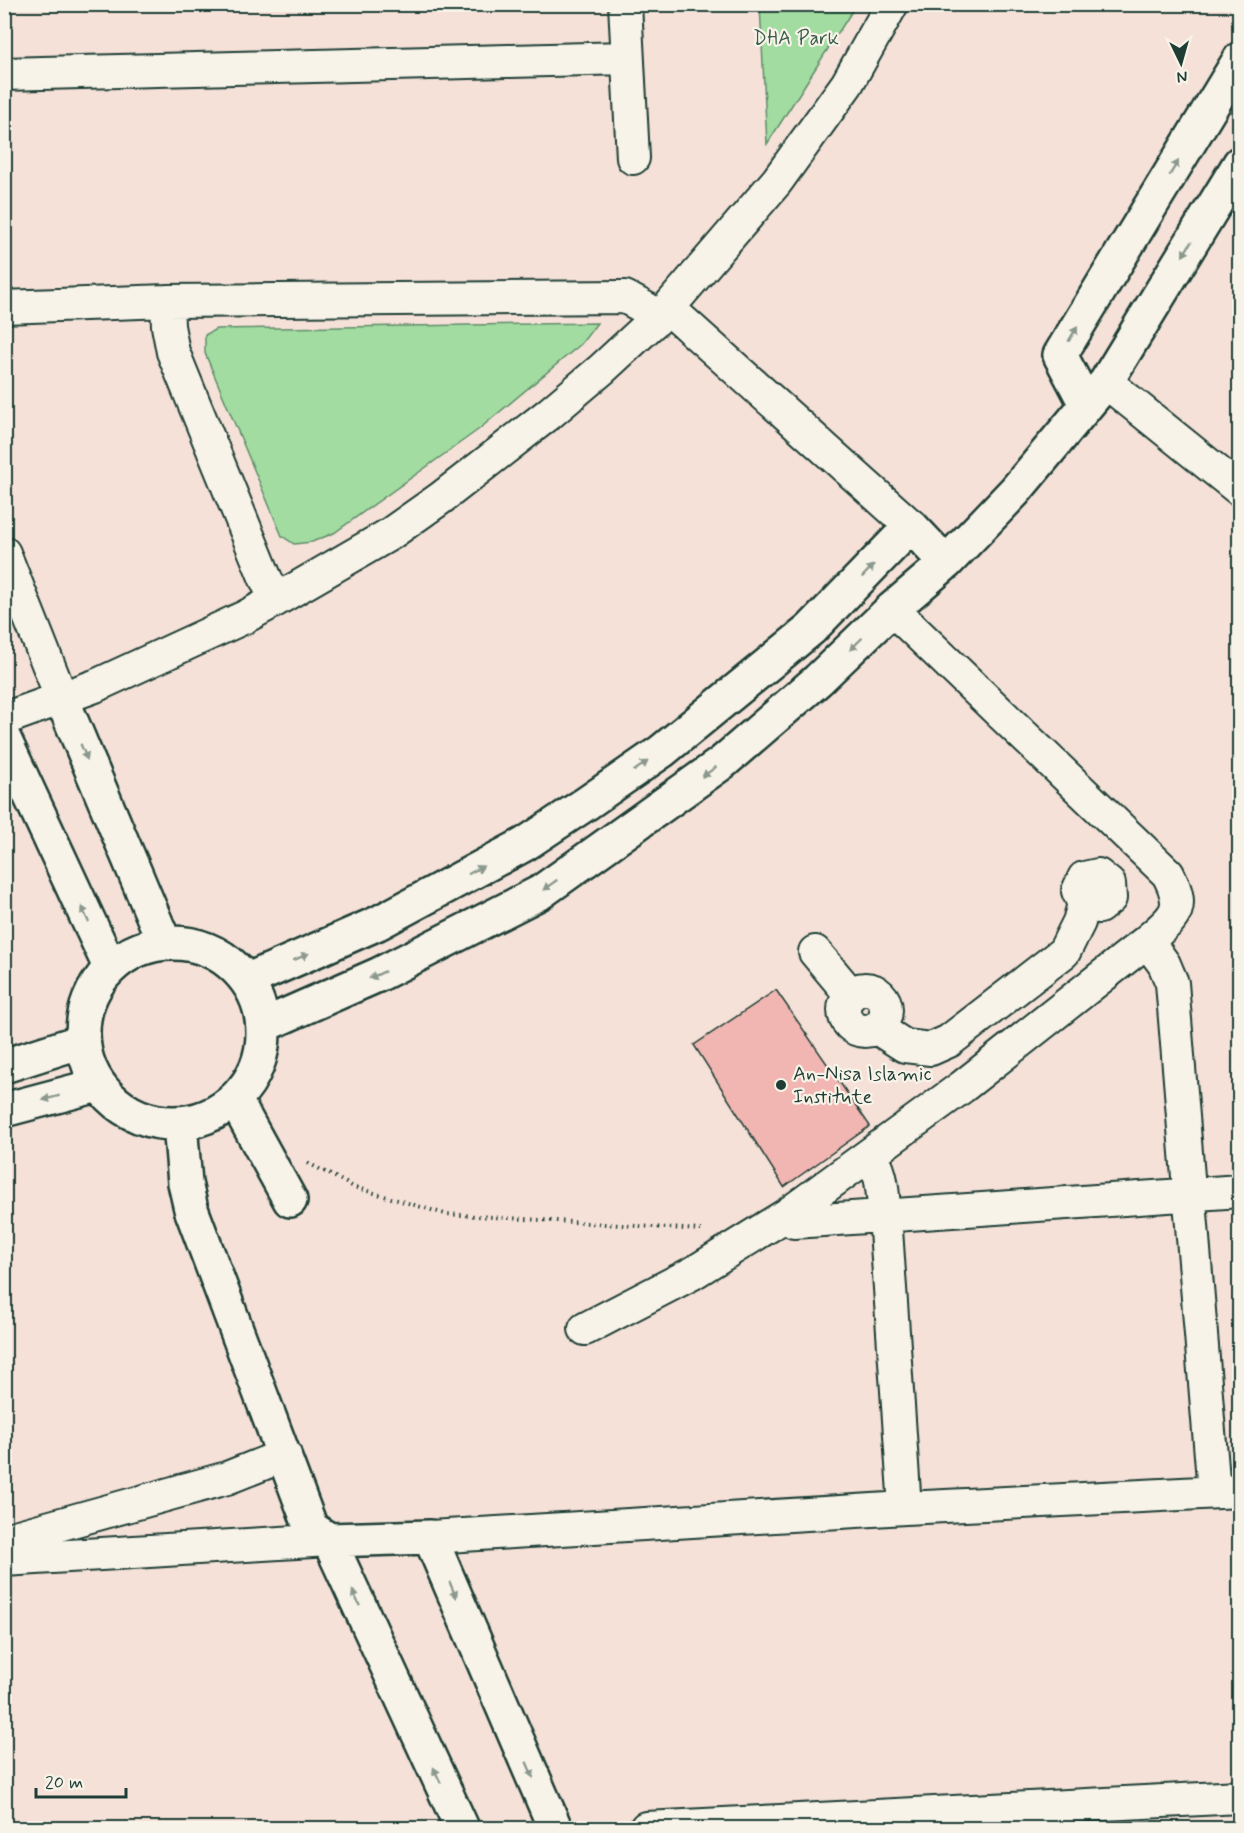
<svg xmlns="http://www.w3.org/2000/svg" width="1244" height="1833" font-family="Mynerve,sans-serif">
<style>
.park{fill:#a2dca1;stroke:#608c6a;stroke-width:1.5}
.building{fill:#f1b6b2;stroke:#1f3d34;stroke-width:1.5}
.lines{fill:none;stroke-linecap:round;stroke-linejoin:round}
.street-casing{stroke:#1f3d34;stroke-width:36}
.secondary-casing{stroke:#1f3d34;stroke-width:38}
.path{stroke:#1f3d34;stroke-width:4;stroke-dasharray:1.5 4.5;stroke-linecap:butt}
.street{stroke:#f7f3e8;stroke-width:32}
.secondary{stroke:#f7f3e8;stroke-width:33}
.oneway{fill:#8b988e}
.poi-dot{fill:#1f3d34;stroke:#f7f3e8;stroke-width:2}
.labels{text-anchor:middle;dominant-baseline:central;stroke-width:4.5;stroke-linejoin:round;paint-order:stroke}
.park-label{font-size:20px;fill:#395d4a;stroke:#f7f3e8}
.poi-label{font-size:20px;fill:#1f3d34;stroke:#f7f3e8;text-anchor:start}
</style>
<rect width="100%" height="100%" fill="#f5e1d8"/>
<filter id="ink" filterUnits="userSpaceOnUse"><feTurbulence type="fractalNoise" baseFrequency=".0167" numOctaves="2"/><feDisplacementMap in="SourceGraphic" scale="12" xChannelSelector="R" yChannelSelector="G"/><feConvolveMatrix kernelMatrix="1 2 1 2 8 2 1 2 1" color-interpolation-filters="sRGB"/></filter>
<g filter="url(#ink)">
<path class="park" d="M760 5H856L767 144Z
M597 323 581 344 478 430 334 533 312 542 294 544 282 536 205 353V335L216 329Z"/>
<path class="building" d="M776 990 870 1126 784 1187 694 1045Z"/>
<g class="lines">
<defs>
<path id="street" d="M625 4 633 158
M4 74 627 58
M167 301 168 326 173 352 265 577 276 600
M4 307 167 301 625 297 647 309 656 320
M668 308 911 526
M1106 382 1240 490
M4 553 62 699
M4 719 95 686 245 617 276 600 390 534 441 498 550 413 602 369 668 308 777 181 847 84 892 4
M1147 941 1164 964 1172 983 1214 1492
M815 952 851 995
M844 1010a21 21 0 1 1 42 0a21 21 0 1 1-42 0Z
M877 1028 905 1046 931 1049 949 1041 1064 952 1079 922 1084 904 1078 891 1084 878 1098 875 1109 884 1110 898 1099 907 1084 904
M869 1156C884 1170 882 1196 885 1215L905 1508
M788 1214 794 1222 1240 1191
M585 1329 693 1273 788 1214 962 1087 1147 941C1174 917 1187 911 1168 874L892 609
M430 1537 905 1508 1240 1491
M4 1540 227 1478 285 1455
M4 1560 329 1540
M646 1828 1240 1797"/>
<path id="secondary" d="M1086 404 1060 355 1240 59
M62 699 164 942
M4 739 110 967
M83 1033a90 90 0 1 1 180 0a90 90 0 1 1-180 0Z
M248 980 378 923 525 844 587 803 662 751 811 629 911 526 946 563
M264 1025 380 974 541 892 723 762 818 680 892 609 946 563 1015 491 1106 382 1240 163
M4 1066 82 1041
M235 1100 290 1200
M4 1110 98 1085
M180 1124 185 1183 191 1209 311 1528 329 1540 462 1828
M329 1540 430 1537 555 1828"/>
</defs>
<use href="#street" class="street-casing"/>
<use href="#secondary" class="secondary-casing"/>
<path class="path" d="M308 1163 354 1187 445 1214 701 1230"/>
<use href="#street" class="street"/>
<use href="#secondary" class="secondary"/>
</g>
<defs><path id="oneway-solid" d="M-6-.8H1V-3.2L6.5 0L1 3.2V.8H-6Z" transform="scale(1.5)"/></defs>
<g class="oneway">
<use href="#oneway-solid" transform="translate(1174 168) rotate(-59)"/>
<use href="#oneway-solid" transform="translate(1187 249) rotate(121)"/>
<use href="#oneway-solid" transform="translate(1073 334) rotate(-59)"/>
<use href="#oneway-solid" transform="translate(868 571) rotate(-46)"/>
<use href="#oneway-solid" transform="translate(856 644) rotate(136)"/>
<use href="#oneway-solid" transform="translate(84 752) rotate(67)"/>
<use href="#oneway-solid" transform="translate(641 766) rotate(-35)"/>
<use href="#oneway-solid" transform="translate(709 772) rotate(144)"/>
<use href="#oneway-solid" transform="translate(476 870) rotate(-28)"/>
<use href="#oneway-solid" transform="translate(550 885) rotate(144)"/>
<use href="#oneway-solid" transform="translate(85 914) rotate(-115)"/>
<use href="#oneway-solid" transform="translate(301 957) rotate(-24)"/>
<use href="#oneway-solid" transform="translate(377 975) rotate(155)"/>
<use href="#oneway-solid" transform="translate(51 1098) rotate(165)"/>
<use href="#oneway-solid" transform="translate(453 1590) rotate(67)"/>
<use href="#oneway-solid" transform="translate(356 1598) rotate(-115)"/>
<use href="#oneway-solid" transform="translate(530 1770) rotate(67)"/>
<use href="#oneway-solid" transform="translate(437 1775) rotate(-115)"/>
</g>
</g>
<circle class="poi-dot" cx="781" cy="1085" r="6"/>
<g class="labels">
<g class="park-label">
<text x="796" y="38">DHA Park</text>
</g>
<g class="poi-label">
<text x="793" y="1074">An-Nisa Islamic<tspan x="793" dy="23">Institute</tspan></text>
</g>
</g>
<rect width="1244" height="1833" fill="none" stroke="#f7f3e8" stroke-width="24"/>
<rect x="12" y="12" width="1220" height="1809" fill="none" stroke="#1f3d34" stroke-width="2" filter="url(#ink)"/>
<g transform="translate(1181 63) rotate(175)" stroke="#f7f3e8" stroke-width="4.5" paint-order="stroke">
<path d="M0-4.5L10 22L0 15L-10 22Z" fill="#1f3d34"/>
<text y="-9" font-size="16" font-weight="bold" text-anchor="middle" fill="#1f3d34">N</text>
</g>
<path d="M36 1788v9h90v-9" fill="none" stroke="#1f3d34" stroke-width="3"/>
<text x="45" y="1788" font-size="18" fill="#1f3d34" stroke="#f7f3e8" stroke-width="4.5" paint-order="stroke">20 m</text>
</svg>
